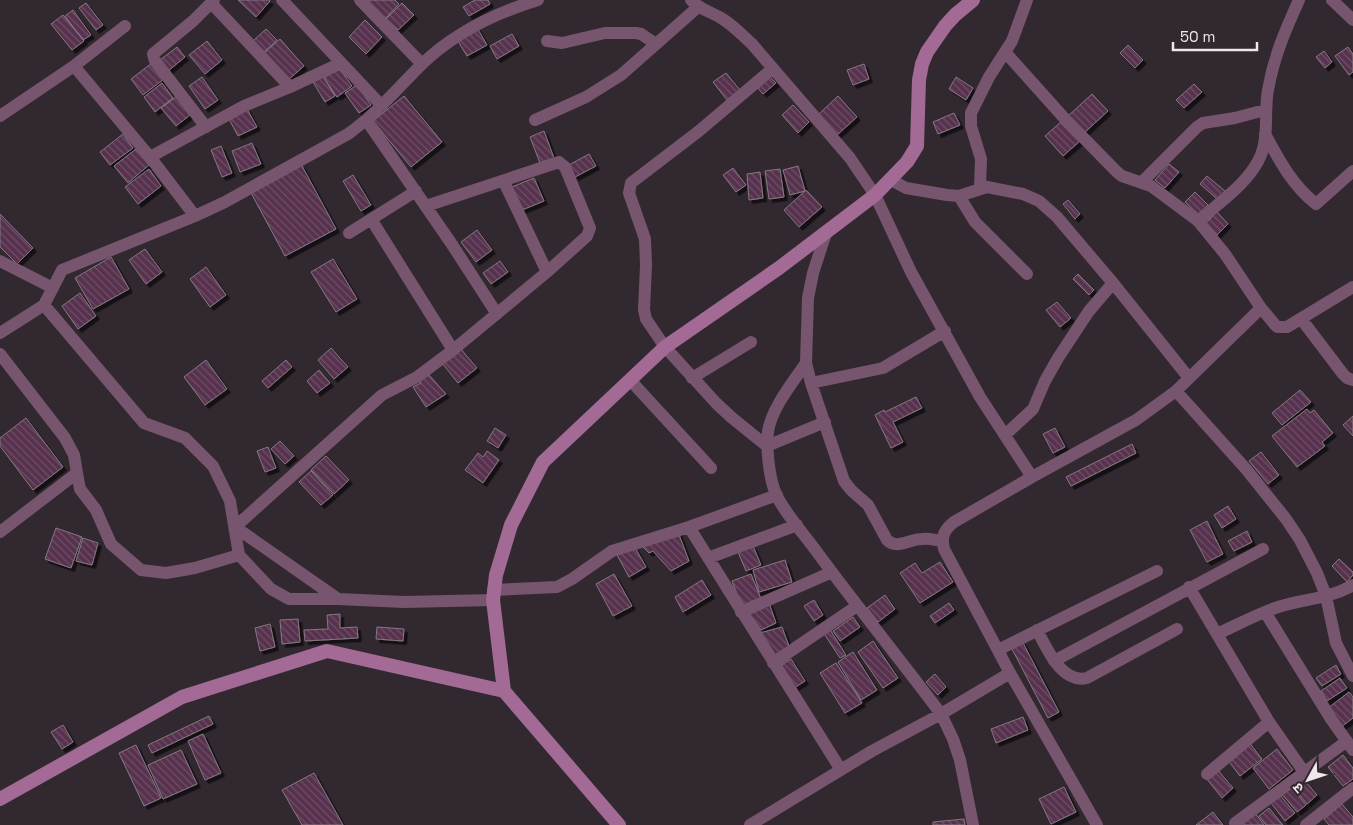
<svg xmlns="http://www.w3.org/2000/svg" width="1353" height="825" font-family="'Space Grotesk','Noto Sans Devanagari',sans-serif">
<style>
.building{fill:url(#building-back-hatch);stroke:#847981;filter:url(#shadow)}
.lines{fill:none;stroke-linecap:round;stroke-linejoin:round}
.minor{stroke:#78556e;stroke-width:12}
.secondary{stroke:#a26a94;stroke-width:14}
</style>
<defs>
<pattern id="building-back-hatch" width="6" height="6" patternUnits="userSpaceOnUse" patternTransform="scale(1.25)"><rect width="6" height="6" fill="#57304e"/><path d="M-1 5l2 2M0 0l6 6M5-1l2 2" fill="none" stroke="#6f4e68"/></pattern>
<filter id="shadow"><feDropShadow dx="3.5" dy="3.5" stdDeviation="0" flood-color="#0009"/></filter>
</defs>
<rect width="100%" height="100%" fill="#322930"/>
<path class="building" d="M238 0H269L270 1 256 17Z
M370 0H395L399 4 384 20 367 3Z
M475 0H488L490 4 469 16 463 7Z
M86 3 103 25 96 30 79 8Z
M402 3 414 15 398 30 386 19Z
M73 10 91 35 83 40 65 16Z
M63 15 84 41 72 50 51 24Z
M365 20 382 37 366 54 349 37Z
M476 26 487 45 467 56 456 38Z
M266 29 277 40 264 52 253 41Z
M512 34 519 46 497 59 490 46Z
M280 39 304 66 288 80 264 53Z
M207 41 222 60 205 74 189 55Z
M1128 45 1143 60 1135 68 1120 53Z
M177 47 185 57 168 71 160 60Z
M1348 47 1353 54V72L1349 75 1335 56Z
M1324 51 1332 62 1325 68 1316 57Z
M152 63 164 79 143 95 131 79Z
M864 64 869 79 853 85 847 70Z
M339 68 352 86 337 97 324 78Z
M726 73 740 90 727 100 713 82Z
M323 76 335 96 325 102 313 82Z
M769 76 776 83 763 94 757 87Z
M202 77 218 100 205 109 189 86Z
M956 77 973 88 966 100 949 89Z
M162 83 173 98 155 112 144 97Z
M1194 84 1202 92 1184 108 1176 100Z
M357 85 371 105 359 113 345 93Z
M1092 94 1108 111 1083 134 1067 117Z
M404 96 442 142 411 167 373 121Z
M838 96 857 117 837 135 818 115Z
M176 97 190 115 176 126 161 108Z
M793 105 809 122 798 133 782 115Z
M247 109 257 127 238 136 228 117Z
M954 113 960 125 938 134 933 122Z
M1062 121 1080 141 1063 156 1045 136Z
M544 131 554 158 540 163 530 137Z
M123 134 133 148 110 165 100 152Z
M252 143 261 164 240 172 232 151Z
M221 146 232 173 222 177 211 150Z
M136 149 149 165 128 183 114 166Z
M589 154 596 166 575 177 569 165Z
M301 164 336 229 285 256 250 191Z
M1169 164 1179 172 1165 188 1155 180Z
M798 166 805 191 790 195 783 170Z
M733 168 746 185 736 192 723 175Z
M149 169 161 186 138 204 125 187Z
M780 169 784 197 769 199 765 171Z
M760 172 763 198 749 200 747 174Z
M353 175 371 205 361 211 343 181Z
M1207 176 1225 191 1218 200 1200 184Z
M534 178 544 201 522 210 512 187Z
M806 190 822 207 799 227 784 210Z
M1195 192 1208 205 1199 215 1185 202Z
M1068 200 1080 214 1075 219 1063 204Z
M1217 212 1228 224 1217 235 1206 223Z
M0 214 33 248 17 264 0 247Z
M477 230 492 250 476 262 461 242Z
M145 249 162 272 146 284 129 260Z
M111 257 129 289 93 309 75 278Z
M333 259 357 299 336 312 311 272Z
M500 261 508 272 491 284 483 273Z
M206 267 226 295 210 307 190 279Z
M1078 274 1094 290 1089 295 1073 279Z
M80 293 96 316 78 329 62 306Z
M1057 302 1071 318 1060 327 1046 310Z
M331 348 348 367 334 379 318 360Z
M460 348 477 368 458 383 442 363Z
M206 360 227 389 205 405 184 377Z
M286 360 292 367 268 388 262 381Z
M319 370 330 383 317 393 307 381Z
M429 375 446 394 426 407 413 387 421 383 418 380Z
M1300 390 1311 402 1282 425 1272 413Z
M916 397 922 408 893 422 903 442 891 448 875 415 884 410 885 412Z
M1307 409 1310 413 1314 410 1333 433 1322 442 1325 446 1297 467 1272 436Z
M1353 416V436L1343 425Z
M26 418 63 467 33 490 0 446V438Z
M495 428 506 435 498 448 487 441Z
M1055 428 1065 447 1053 453 1043 434Z
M280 441 294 456 285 464 271 449Z
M1132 444 1136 453 1071 486 1066 477Z
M268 447 276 468 265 472 257 451Z
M487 451 499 460 483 483 465 470 478 453 483 457Z
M1261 452 1279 475 1268 484 1249 461Z
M326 456 349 480 334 494 311 470Z
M311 471 333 495 321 505 299 482Z
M1228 506 1236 519 1222 528 1214 515Z
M1207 521 1223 554 1207 562 1190 530Z
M56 528 82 537 71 568 45 559Z
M1247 531 1252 542 1234 551 1228 541Z
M678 532 689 561 671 571 653 551 649 553 642 546Z
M83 538 98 543 92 565 76 561Z
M633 544 646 567 629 577 616 553Z
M753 546 761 565 746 571 738 552Z
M1339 559 1353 572V575L1347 582 1332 566Z
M785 560 792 582 759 592 753 570Z
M940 562 953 582 920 603 900 573 915 563 922 573Z
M614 574 632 606 613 616 596 584Z
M751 574 761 599 742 607 732 581Z
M702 580 711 595 683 612 675 597Z
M885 595 895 609 878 622 867 608Z
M814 600 823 615 814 621 804 606Z
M769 603 776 623 761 630 748 612Z
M949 603 954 610 935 623 930 616Z
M340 614V628L357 627 358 638 305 641 304 630 328 629 327 615Z
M853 617 860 627 840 641 833 631Z
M298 619 300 642 282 644 280 620Z
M270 624 275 647 260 651 255 628Z
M377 627 404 629 403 641 376 639Z
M782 627 790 649 775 655 760 633Z
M829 628 846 655 840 658 823 632Z
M873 641 898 678 883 688 858 652Z
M1022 641 1059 712 1048 718 1011 647Z
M853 652 877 690 861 700 838 662Z
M791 659 805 681 794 688 780 666Z
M836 663 862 703 845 713 820 673Z
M1336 665 1341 674 1322 686 1316 678Z
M935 674 946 687 938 695 926 682Z
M1340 678 1347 688 1327 701 1321 691Z
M1349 692 1353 697V718L1341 727 1327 709Z
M209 716 213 724 152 753 148 745Z
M1023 717 1028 730 996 743 991 729Z
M63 725 73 742 62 749 51 732Z
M203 734 221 773 205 780 188 741Z
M1249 742 1262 759 1240 776 1227 759Z
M136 745 161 798 144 806 119 753Z
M1277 749 1293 770 1269 789 1253 768Z
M181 750 197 784 163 799 148 765Z
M1343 755 1353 768V779L1343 786 1328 767Z
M1217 769 1233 788 1222 798 1206 778Z
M314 773 343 825H302L282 790Z
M1301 776 1317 795 1307 804 1291 784Z
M1290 785 1306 805 1297 812 1281 793Z
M1064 787 1076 812 1051 824 1039 799Z
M1280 795 1295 813 1285 821 1271 803Z
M1342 804 1353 817V825H1329L1324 819Z
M1269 808 1283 825H1266L1259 816Z
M1213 812 1223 825H1196Z
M1255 813 1264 825H1241Z
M964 819 965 825H933V822Z"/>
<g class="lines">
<path class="minor" d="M282 0 382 106
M360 0 422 64
M691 0C699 9 711 12 721 18 733 25 742 35 752 44L850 158 875 195 911 272 980 397 1032 477 954 522C944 530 941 536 944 549L1010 673 1097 825
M1332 0 1353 20
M211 3 290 87
M547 41 562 43 605 33H636L641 34 656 44
M1006 53 1065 119 1117 172 1122 176 1151 186 1198 221 1225 254 1261 308 1176 391 1136 420 1032 477
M74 66 150 157 195 216
M772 69 699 131 631 183 629 193 645 239 646 265 644 310 646 319 665 347 716 403 731 417 767 446 825 422
M0 116 74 66 125 26
M535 120 586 97 621 75 698 7
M367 121 451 243 497 314
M206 127 155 61 153 54 193 21 214 0
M1265 134C1279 160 1292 185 1316 204L1353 171
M150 157 244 106 290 87 341 63
M891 180 906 188 947 195 959 196 987 187 1023 194 1039 201 1057 217 1113 283 1189 378
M504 182 547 272
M1142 182 1197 127 1203 123 1235 118 1265 110
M980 188 981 159 971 126V113L989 77 1012 41 1027 0
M959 196 975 222 1027 274
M371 219 453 350
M1198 221C1220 202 1250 182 1261 155 1269 135 1264 111 1268 90 1274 56 1285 31 1299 0
M349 233 416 191
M826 233 813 273 808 298 806 363 811 383 844 481 851 490 868 505 887 540C897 550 909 539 922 539 928 538 935 540 942 541
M0 261 53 288
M1261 308 1277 327H1287L1353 287
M1302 320 1343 374 1347 378 1353 380
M0 333 44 305
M0 354 65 438 74 455 77 473
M806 363C793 382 771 409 768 432 766 447 769 474 774 489 779 506 803 533 814 548 855 604 899 658 941 714L953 739 960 760 973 825
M692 378 751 342
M630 380 711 468
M811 383 883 368 945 331
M1176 391 1246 469 1286 519 1300 540 1317 573 1326 596 1336 643 1353 676
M1005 435 1033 409 1045 381 1058 358 1089 311 1113 283
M235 527 382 395 417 377 453 350 547 272 587 236 590 228 565 167 559 162 426 206
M235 527 338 599 404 602 493 600
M689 527 841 770
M0 532 77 473 80 489 96 510 111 544 141 570 166 573 195 568 239 555 230 501 213 466 185 438 144 423 44 305 62 270 195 216 225 202 348 134C376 114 397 89 421 65 454 33 495 13 538 0
M239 555 271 589 289 599H338
M708 558 797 525
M1189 587 1269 722 1304 772
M493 590 557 587 572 579 612 551 689 527 777 495
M741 612 832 572
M1265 612 1331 719 1353 750
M1037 630C1047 648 1061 684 1087 678L1177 629
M1217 634C1237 625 1257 614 1278 607 1303 599 1330 599 1353 585
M998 650 1157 571
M1054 661 1263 549
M773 663 857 606
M1207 774 1269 722
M1235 823 1347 741
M750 825 872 751 941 714 1010 673
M1306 825 1353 788"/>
<path class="secondary" d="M504 691 493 600 496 575 511 525 543 462 665 347 779 268 875 195 907 162 917 146 919 80 922 64 927 52 945 26 955 15 973 0
M0 799 182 697 327 651 504 691 619 825"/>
</g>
<g transform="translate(1308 780) rotate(230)" stroke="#322930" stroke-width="4" paint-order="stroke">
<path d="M0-4L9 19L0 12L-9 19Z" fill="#eee8ec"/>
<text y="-8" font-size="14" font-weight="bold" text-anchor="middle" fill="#eee8ec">उ</text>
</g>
<path d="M1173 42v8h84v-8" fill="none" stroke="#eee8ec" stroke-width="2.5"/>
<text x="1180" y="42" font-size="15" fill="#eee8ec" stroke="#322930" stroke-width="4" paint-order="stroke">50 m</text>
</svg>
